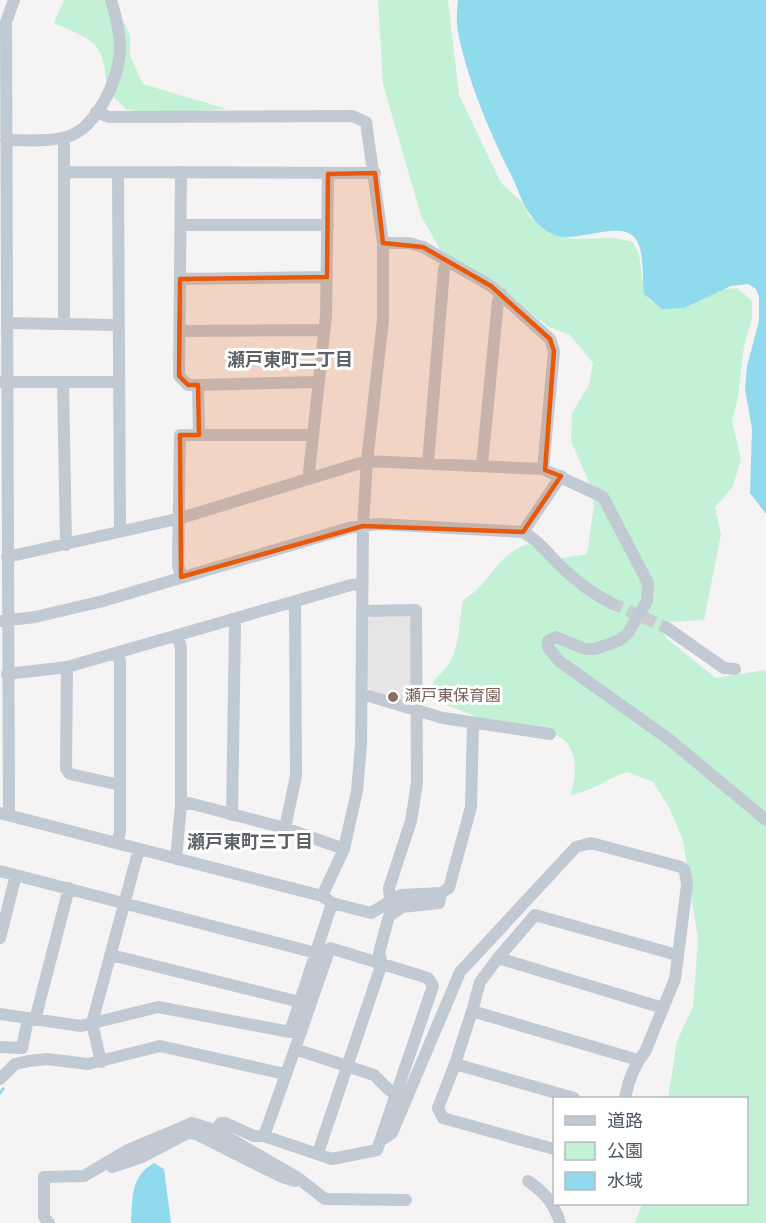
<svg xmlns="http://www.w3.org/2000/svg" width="766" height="1223" font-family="Overpass,'Noto Sans JP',sans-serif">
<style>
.education{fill:#e6e4e5}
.green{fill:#c3f1d5}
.water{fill:#90daee}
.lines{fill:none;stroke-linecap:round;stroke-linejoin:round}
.stream{stroke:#90daee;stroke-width:3}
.minor-tunnel{stroke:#caccce;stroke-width:12;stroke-dasharray:12 6;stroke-linecap:butt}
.minor{stroke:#c1cad2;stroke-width:12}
.marked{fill:#e8590c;fill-opacity:0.2;stroke:#e8590c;stroke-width:4.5;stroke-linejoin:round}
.education-dot{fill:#8d6e63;stroke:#fff;stroke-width:2}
.labels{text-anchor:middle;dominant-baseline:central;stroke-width:6;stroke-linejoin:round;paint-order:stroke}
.education-label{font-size:16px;fill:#785e54;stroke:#fff;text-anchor:start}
.neighbourhood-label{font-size:18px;font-weight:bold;fill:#5f6368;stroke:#fff}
</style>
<rect width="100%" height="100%" fill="#f5f3f3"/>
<path class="education" d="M374 614H406L412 621 413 698 407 703 373 692 367 685 368 620Z"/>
<path class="green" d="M64 0H107L118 10 130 35V56L143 84 227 109 152 114 126 109 107 90C104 41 96 42 54 23Z
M378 0H448L459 95 501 183 523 203 530 217 554 233 571 239 614 238 633 242 639 254 643 285 649 300 664 308H684L710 290 737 288 752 301V319L744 345 738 397 732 421 741 460 732 488 715 507 721 534 704 620 668 622 663 630 667 639 716 678 766 670V1223H635L642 1204H746V1098H668L677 1041 693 1007 698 941 683 840 669 807 653 782 627 772C608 778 591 792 571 795 575 777 579 758 566 742 554 729 538 731 523 729 491 723 456 711 428 695 434 675 443 675 451 660 460 644 459 619 463 600 492 583 495 555 528 544L556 559 587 554 594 505 589 482 571 441 572 413 589 385 593 363 570 335 549 327 491 283 441 251 421 216 383 84Z"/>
<path class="water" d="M458 0H766V514L750 493 752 429 745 389 747 366 759 321V297L756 289 748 284 731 286 684 308 662 309 644 294C642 279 645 248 634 237 618 221 578 242 558 236 548 234 536 223 530 214 523 205 519 192 514 181 491 135 468 83 458 32 456 22 457 10 458 0Z
M154 1163 164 1169 171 1223H131C133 1197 130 1177 154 1163Z"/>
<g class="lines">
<path class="stream" d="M0 1093 3 1089"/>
<path class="minor-tunnel" d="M611 603 667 628"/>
<path class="minor" d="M96 112 109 117 352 116 366 122 383 243V320L367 461 363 526 361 745 357 791 344 849 322 896
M64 138V172L375 173
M6 140C24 140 44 142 62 138 95 133 119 80 120 50 120 33 116 16 111 0
M181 172 179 376 188 385H198L317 382
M118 173 120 531
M181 225H328
M383 243H409L423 247 491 286 550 339 554 351 543 469
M180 279 327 277
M7 323 118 325
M64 324V172
M180 331 324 330
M2 382H117
M63 382 66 545
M198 385 199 435
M428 463 444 269 448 261
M482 465 498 301 502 294
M311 478 309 472 326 316 328 174
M523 532 561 476
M7 557 181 518 367 461 543 469 603 497 648 583 647 601 628 633 618 641 595 649H585L556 637 548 641V647L559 661 670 740 766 820
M181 577 178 565 180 435H312
M362 611 416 610 417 783 411 821 389 888 390 899
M232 619 235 626 232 815
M1 621 35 617 103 601 349 528 378 524 523 532C541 542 550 557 565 570 579 584 594 594 611 603
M667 628 724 668 735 669
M115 653 120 661V832L117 843
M67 667 66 769 70 774 120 785
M7 674 67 667 351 585 362 584
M362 694 443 718 550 734
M181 805 189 803 285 828 344 849
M0 813 322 896 332 903 371 913 401 895 441 893
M9 814 6 22 14 0
M285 828 296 776 295 601
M176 859 181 805V647L177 635
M0 871 316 953
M0 938 16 875
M111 955 300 1002
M498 958 535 915 677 955
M472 1011 455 1064 574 1098
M0 1014 81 1026 158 1007 290 1032 332 903
M35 1020 69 888
M0 1047 22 1048 28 1019
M295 1049 264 1136 332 1159 377 1150 433 986 428 978 330 948 295 1049 374 1075 389 1090 396 1094
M638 1060 472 1011 480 982 498 958 663 1008
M101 1062 92 1023 139 849
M455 1064 438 1108 443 1118 554 1149
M0 1079 15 1064 29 1061 47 1059 88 1064 160 1046 285 1074
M215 1130 298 1178 325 1199 406 1200
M383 1139 392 1133 460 972 576 847 591 843 681 867 685 871 687 885 675 979 645 1052C634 1065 628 1082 625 1098
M318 1153 382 963 379 953 389 916 402 907 439 903 441 893 449 888 471 807 473 724
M112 1167 142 1157 188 1133 196 1134 282 1177 295 1181 298 1178
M528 1181C545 1193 554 1203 560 1223
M49 1223 44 1217V1177L84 1176 128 1150 192 1123 215 1130 221 1123H225L254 1136H264"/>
</g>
<path class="marked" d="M375 173 383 243 423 247 491 286 550 339 554 351 545 470 561 476 523 532 363 526 181 577 180 435H199L198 385H188L179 376 180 279 327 277 328 174Z"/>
<circle class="education-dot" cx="393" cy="697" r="6"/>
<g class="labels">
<g class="education-label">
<text x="405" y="697">瀬戸東保育園</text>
</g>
<g class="neighbourhood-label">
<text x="290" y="361">瀬戸東町二丁目</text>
<text x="250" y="843">瀬戸東町三丁目</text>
</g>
</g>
<rect x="553" y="1097" width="195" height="108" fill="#ffffff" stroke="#b7bbc0" stroke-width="1.5"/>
<rect x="565" y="1116" width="30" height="9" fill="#c1cad2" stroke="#b7bbc0" stroke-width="1.5"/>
<text x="607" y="1127" font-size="18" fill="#4a5661">道路</text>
<rect x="565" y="1142" width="30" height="18" fill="#c3f1d5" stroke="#b7bbc0" stroke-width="1.5"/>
<text x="607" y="1157" font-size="18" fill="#4a5661">公園</text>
<rect x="565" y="1172" width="30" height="18" fill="#90daee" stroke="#b7bbc0" stroke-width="1.5"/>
<text x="607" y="1187" font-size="18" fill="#4a5661">水域</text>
</svg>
